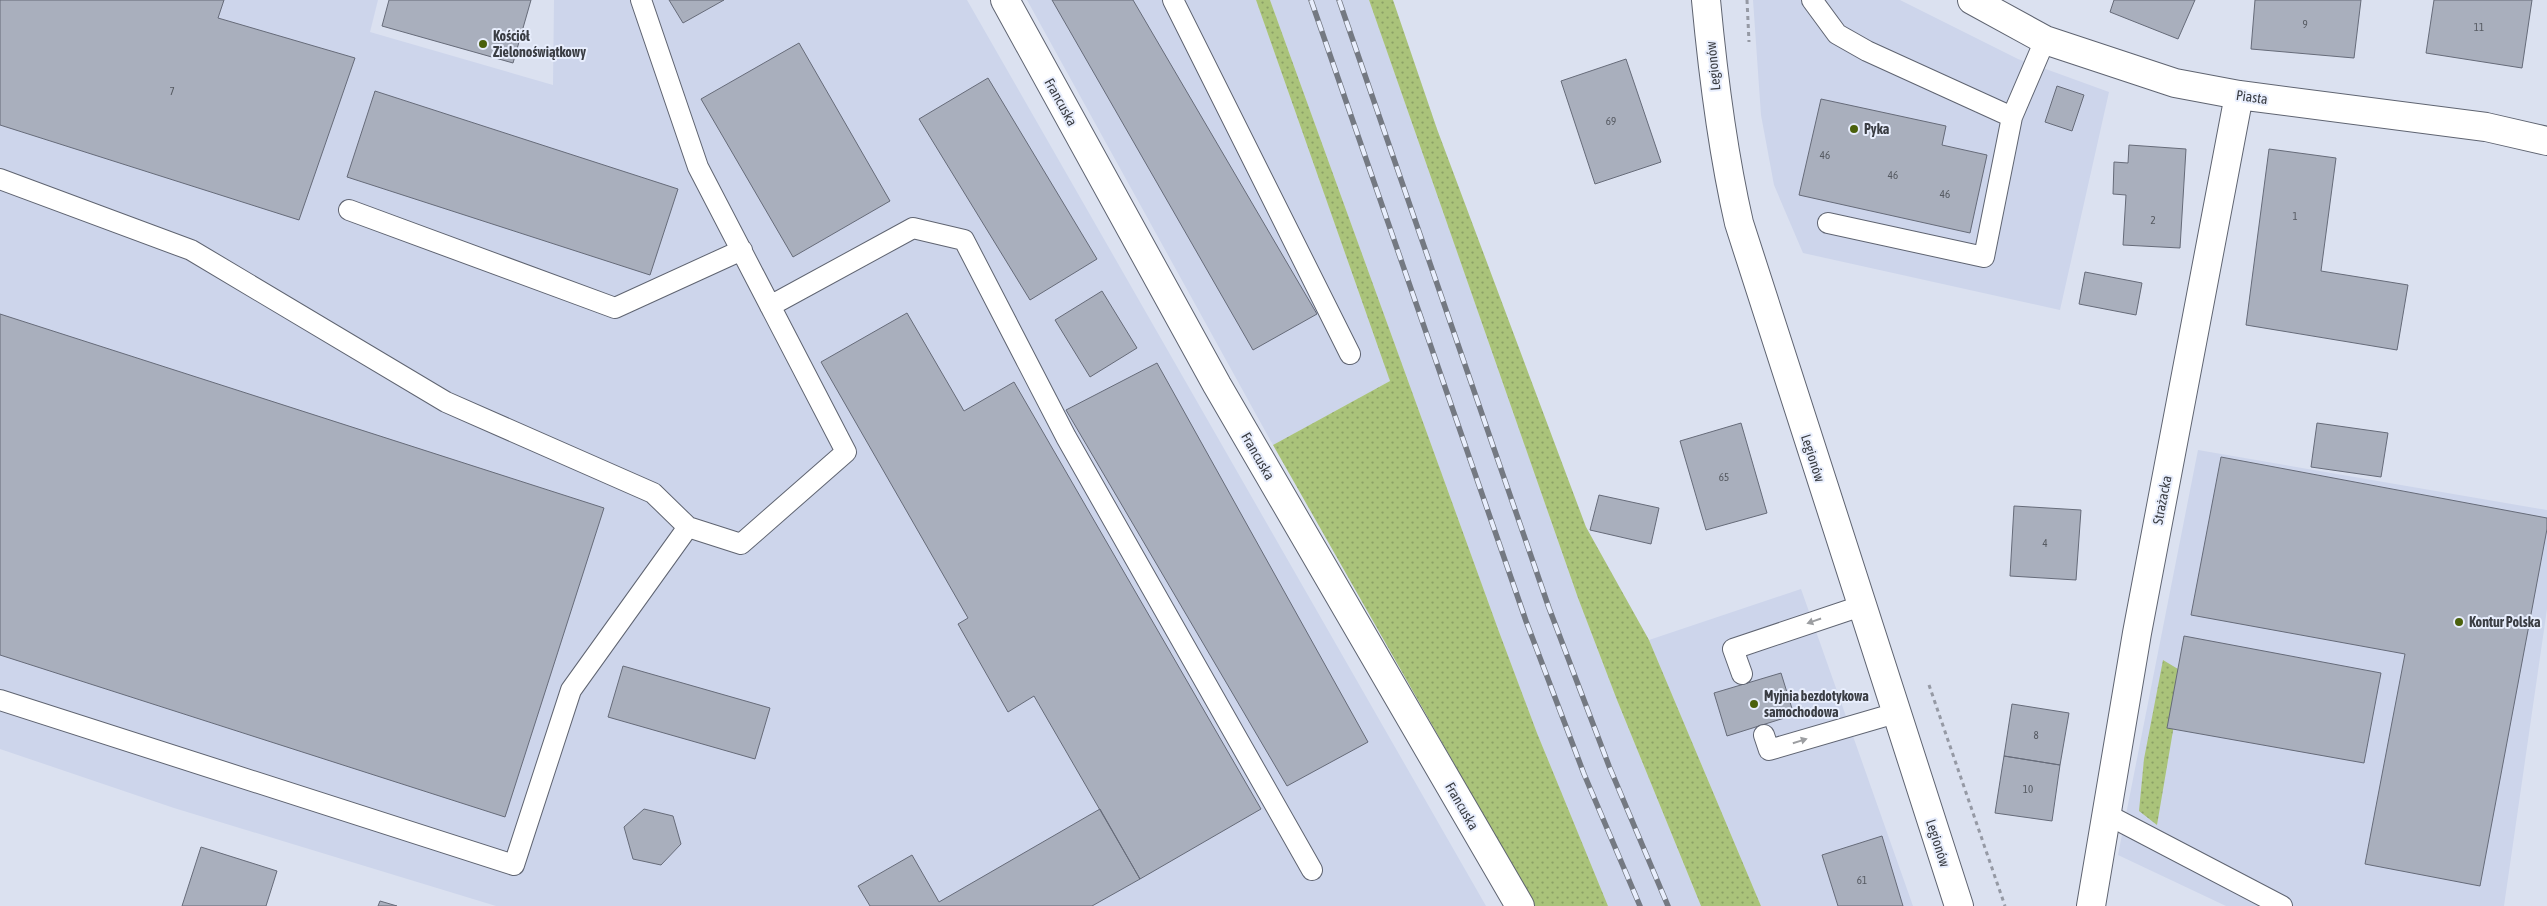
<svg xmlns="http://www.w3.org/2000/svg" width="2547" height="906" font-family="'Asap Condensed',sans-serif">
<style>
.built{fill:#cdd5eb}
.grass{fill:url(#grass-dots)}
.building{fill:#a9afbd;stroke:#666b79}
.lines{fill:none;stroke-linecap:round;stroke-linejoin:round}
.service-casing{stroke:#5f6471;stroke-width:22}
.pedestrian-casing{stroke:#5f6471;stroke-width:30}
.minor-casing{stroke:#5f6471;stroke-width:30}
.tertiary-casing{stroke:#5f6471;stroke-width:30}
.path{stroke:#9599a4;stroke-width:3;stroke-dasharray:4 4;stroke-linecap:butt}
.service{stroke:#fff;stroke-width:20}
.pedestrian{stroke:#fff;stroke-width:28}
.minor{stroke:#fff;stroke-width:28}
.tertiary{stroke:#fff;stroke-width:28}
.rail-casing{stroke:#747982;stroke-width:5.5}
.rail{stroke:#e8eefd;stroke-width:4;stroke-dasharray:11;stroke-linecap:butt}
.oneway{fill:#9c9ea1}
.poi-dot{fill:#4b610c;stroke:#e8eefd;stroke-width:2}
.labels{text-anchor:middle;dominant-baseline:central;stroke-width:4;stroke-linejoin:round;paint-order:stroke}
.number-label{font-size:11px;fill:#565a62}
.poi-label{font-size:14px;font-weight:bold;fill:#3a3d43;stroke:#e8eefd;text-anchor:start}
.street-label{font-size:14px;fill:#3a3d43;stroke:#e8eefd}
</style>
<defs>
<pattern id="grass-dots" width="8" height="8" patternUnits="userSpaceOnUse" patternTransform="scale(1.25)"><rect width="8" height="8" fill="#aac37a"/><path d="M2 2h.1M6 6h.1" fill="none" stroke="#8ba066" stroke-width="1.8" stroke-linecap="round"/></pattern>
</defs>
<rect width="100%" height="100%" fill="#dbe1f0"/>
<path class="built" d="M0 0H378L370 32 553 85 554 0H967L1486 906H496L174 808 0 749Z
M1027 0H1256L1390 381 1273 445Z
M1270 0H1369L1578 598 1617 700 1701 906H1608L1537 733 1498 629Z
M1753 0H1900L2018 59 2109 92 2060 310 1803 253 1774 185 1761 115Z
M2198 450 2547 510V609L2504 906H2226L2118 855Z
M1801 589 1913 906H1761L1649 640Z"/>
<path class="grass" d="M1256 0H1270L1498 629 1537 733 1608 906H1535L1273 445 1390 381Z
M1369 0H1393L1437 129 1586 527 1649 640 1761 906H1701L1617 700 1578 598Z
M2163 660 2183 672 2157 825 2139 811 2144 759Z"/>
<path class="building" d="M0 0H224L218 18 355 58 299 220 0 125Z
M389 0H531L513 63 382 26Z
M669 0H724L683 23Z
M1052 0H1133L1317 314 1253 350Z
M2114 0H2195L2178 39 2110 12Z
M2255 0H2361L2354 58 2251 49Z
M2434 0H2532L2522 68 2426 53Z
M799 43 890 201 793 257 701 99Z
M1626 59 1661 162 1595 184 1561 81Z
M988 78 1097 259 1030 300 919 119Z
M2057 86 2084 95 2072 131 2045 122Z
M375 91 678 189 650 275 347 177Z
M1821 99 1946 126 1942 145 1987 155 1970 233 1799 195Z
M2129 145 2186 149 2180 248 2123 245 2126 195 2113 194 2114 162 2128 163Z
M2269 149 2336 158 2321 271 2408 285 2397 350 2246 325Z
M2085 272 2142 283 2136 315 2079 304Z
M1102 291 1137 348 1090 377 1055 320Z
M907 313 964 411 1014 382 1261 809 1140 879 1034 696 1008 712 958 624 968 618 821 362Z
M0 314 604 508 505 817 0 655Z
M1157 363 1368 742 1287 786 1066 410Z
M1741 423 1767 513 1706 530 1680 441Z
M2317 423 2388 433 2381 477 2311 467Z
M2221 457 2547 518V529L2480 886 2365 864 2405 654 2191 615Z
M1599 495 1659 508 1651 544 1590 530Z
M2014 506 2081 510 2076 580 2010 576Z
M2184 636 2381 673 2364 763 2167 728Z
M623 666 770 708 755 759 608 717Z
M1781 673 1794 715 1727 736 1714 693Z
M2012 704 2069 713 2060 765 2004 756Z
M2004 756 2060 765 2052 821 1995 813Z
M644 809 673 816 681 844 661 865 633 859 624 827Z
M1100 809 1140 879 1092 906H870L858 886 912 855 939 902Z
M1882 836 1903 906H1838L1822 855Z
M201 847 277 871 266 906H182Z
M380 901 397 906H378Z"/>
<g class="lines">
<defs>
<path id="service" d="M641 0 698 167 846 452 741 544 688 527
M1173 0 1350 354
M1812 0 1837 34 1867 51 2012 117 2045 40
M0 179 191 250 446 402 653 493 688 527 571 690 514 865 0 700
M349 210 615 308 742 250
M1828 223 1984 257 2012 117
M770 306 913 228 964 240 1066 437 1312 870
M1742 674 1733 649 1861 606
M1764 735 1769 750 1896 713
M2106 814 2282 906"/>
<path id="pedestrian" d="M1005 0 1217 385 1520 906"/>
<path id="minor" d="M1972 0 2045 40 2175 83 2239 95 2486 127 2547 141
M2091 906 2137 633 2239 95"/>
<path id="tertiary" d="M1706 0C1713 75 1722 149 1739 223L1959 906"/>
</defs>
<use href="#service" class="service-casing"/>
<use href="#pedestrian" class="pedestrian-casing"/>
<use href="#minor" class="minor-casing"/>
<use href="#tertiary" class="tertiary-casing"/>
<path class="path" d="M1747 0 1749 42
M1929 685 2005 906"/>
<use href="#service" class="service"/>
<use href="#pedestrian" class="pedestrian"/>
<use href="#minor" class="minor"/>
<use href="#tertiary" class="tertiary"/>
<defs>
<path id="rail" d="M1311 0 1526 621 1584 774 1640 906
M1339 0 1549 608 1609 766 1668 906"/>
</defs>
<use href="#rail" class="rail-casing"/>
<use href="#rail" class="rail"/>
</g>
<defs><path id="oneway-solid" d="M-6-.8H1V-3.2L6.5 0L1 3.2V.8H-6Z" transform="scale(1.25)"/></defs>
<g class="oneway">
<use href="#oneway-solid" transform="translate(1814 621) rotate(161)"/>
<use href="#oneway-solid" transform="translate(1800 741) rotate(-17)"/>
</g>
<g class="poi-dot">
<circle cx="483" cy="44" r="5"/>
<circle cx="1854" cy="129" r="5"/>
<circle cx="2459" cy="622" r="5"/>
<circle cx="1754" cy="704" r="5"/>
</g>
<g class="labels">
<g class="number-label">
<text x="2305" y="24">9</text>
<text x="2479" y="27">11</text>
<text x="172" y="91">7</text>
<text x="1611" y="121">69</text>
<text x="1825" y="155">46</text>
<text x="1893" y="175">46</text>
<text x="1945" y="194">46</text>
<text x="2295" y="216">1</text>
<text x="2153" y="220">2</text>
<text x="1724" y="477">65</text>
<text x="2045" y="543">4</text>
<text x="2036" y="735">8</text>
<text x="2028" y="789">10</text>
<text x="1862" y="880">61</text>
</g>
<g class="poi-label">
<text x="493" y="36">Kościół<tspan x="493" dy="16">Zielonoświątkowy</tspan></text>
<text x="1864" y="129">Pyka</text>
<text x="2469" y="622">Kontur Polska</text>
<text x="1764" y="696">Myjnia bezdotykowa<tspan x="1764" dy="16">samochodowa</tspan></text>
</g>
<g class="street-label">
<text transform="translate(1713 66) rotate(-96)">Legionów</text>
<text transform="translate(2252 97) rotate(8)">Piasta</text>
<text transform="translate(1061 102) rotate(61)">Francuska</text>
<text transform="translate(1258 456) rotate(60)">Francuska</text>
<text transform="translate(1813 458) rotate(72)">Legionów</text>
<text transform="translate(2162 500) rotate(-79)">Strażacka</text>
<text transform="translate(1462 806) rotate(60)">Francuska</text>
<text transform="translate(1938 843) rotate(72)">Legionów</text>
</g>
</g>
</svg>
